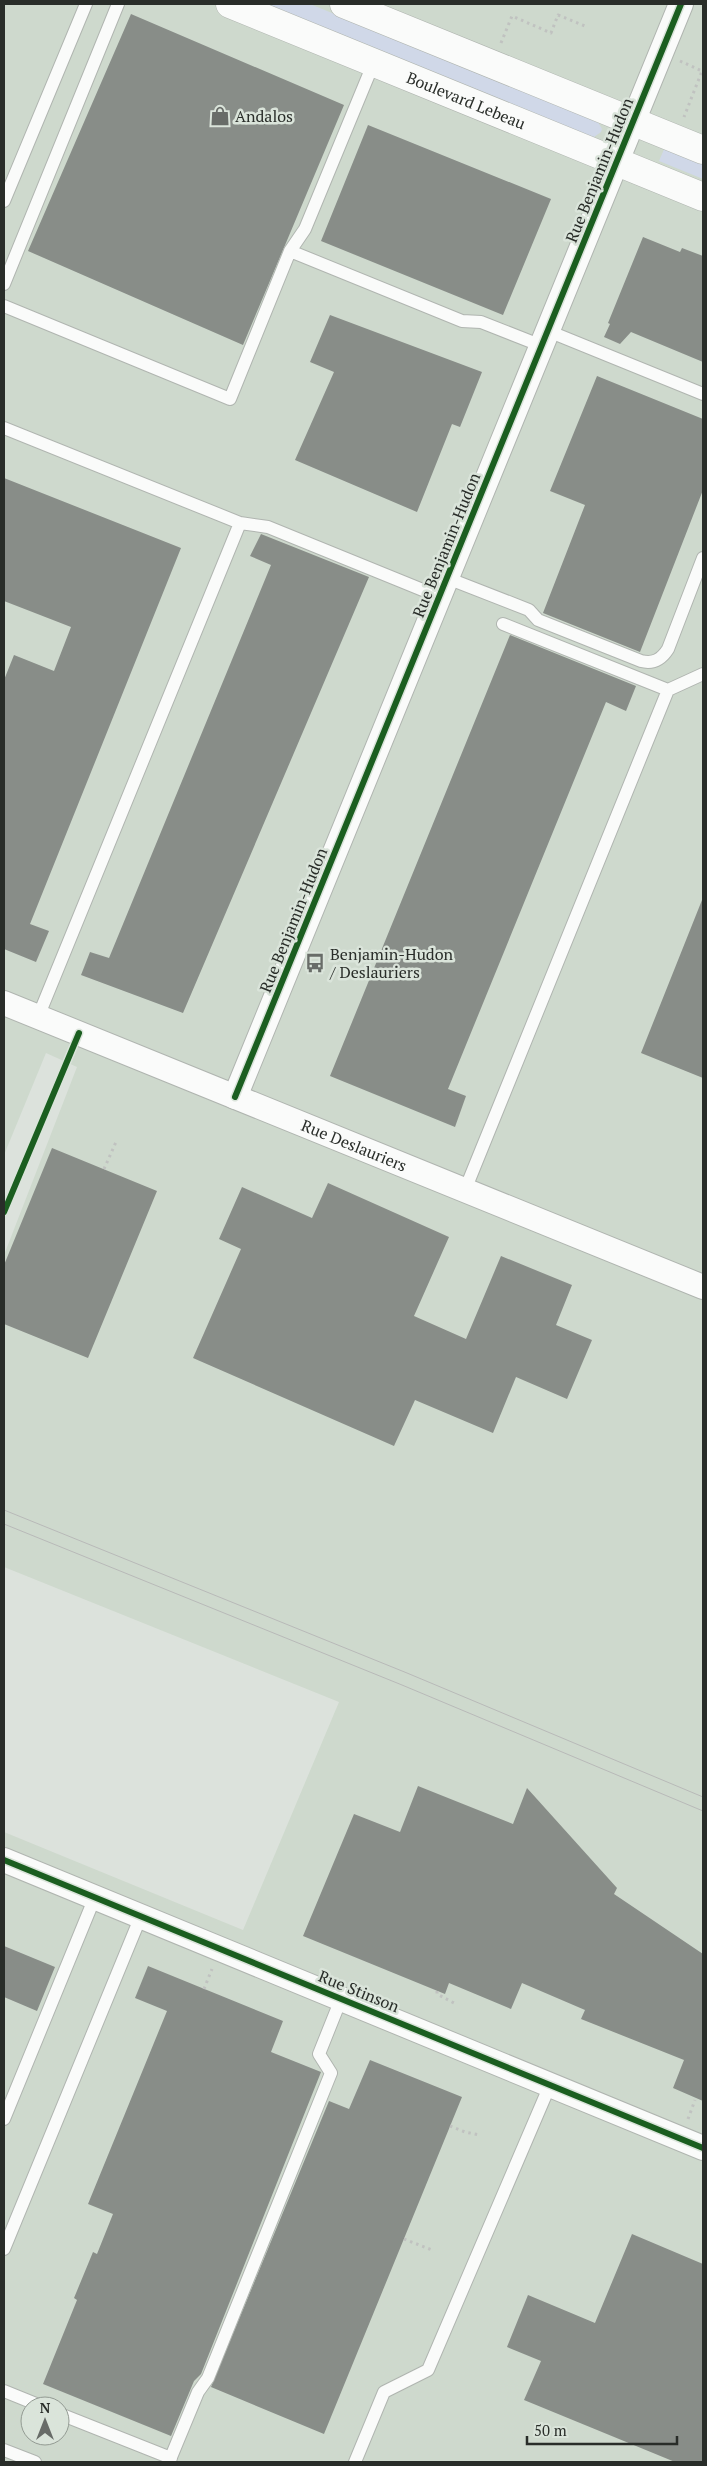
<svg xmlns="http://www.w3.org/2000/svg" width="707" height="2466" font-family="'PT Serif',serif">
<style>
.built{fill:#ced9cd;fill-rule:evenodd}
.green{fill:#d0d8e8}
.building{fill:#888d88}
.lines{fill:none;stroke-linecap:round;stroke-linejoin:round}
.lane-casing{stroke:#b0b5b0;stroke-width:14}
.street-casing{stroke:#b0b5b0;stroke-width:26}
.secondary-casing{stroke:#b0b5b0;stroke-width:29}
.path{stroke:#c0c2c0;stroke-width:3;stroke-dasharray:2.5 4;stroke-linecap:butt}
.lane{stroke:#fafbfa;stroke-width:12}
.street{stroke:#fafbfa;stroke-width:24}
.secondary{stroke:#fafbfa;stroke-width:28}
.tram{stroke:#b8b9b8;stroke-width:1}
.cycleway-casing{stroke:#dae4da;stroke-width:9}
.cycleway{stroke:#1b5e20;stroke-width:6}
.labels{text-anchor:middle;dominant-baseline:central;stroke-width:5;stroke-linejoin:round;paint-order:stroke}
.street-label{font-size:16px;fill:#292d29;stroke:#dae4da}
.poi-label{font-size:16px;fill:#292d29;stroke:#dae4da;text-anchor:start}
</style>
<rect width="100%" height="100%" fill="#dce2dc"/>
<path class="built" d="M4 4H703V2462H4V1832L243 1930 339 1702 4 1567V1255L77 1067 46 1053 4 1155ZM30 2406H60V2436H30Z"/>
<path class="green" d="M263 4H310L598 122 602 129 601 132 594 137 588 136Z
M665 147 703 163V179L659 161Z"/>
<path class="building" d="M131 14 344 105 243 345 28 251Z
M368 125 551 199 503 315 321 241Z
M643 237 680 252 682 248 703 256V362L631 332 620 344 604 337 610 324 608 323Z
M330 315 482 372 460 427 452 424 417 512 295 460 334 372 310 362Z
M597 376 703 419V490L640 652 543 613 585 505 550 491Z
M4 478 181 548 30 924 49 931 36 962 4 949V680L14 655 54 671 71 627 4 601Z
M261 534 369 577 183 1013 81 975 90 952 109 958 271 565 250 556Z
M510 635 636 686 626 711 606 702 448 1089 466 1096 455 1127 330 1076Z
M702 900 703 901V1078L641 1053Z
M52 1148 157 1191 88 1358 4 1324V1265Z
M328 1183 449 1237 414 1316 466 1339 501 1256 572 1285 556 1325 592 1340 567 1399 516 1377 493 1433 415 1400 394 1446 193 1358 241 1249 219 1239 242 1187 312 1218Z
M418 1786 513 1824 527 1788 617 1888 614 1894 703 1954V2101L673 2088 684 2060 581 2019 585 2010 522 1983 511 2009 449 1983 445 1994 303 1936 354 1814 400 1832Z
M4 1946 55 1967 37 2011 4 1997Z
M148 1966 283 2021 271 2052 321 2072 201 2374 194 2381 171 2436 43 2384 77 2300 74 2298 93 2252 97 2254 113 2214 88 2204 167 2011 135 1998Z
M370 2060 462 2097 324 2434 211 2387 329 2101 349 2109Z
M632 2234 703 2264V2462H675L524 2400 541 2361 507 2347 528 2295 595 2323Z"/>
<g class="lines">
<defs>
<path id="lane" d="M4 201 86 4
M290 251 462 321 481 322 542 346
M4 284 118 4
M4 306 230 399 290 251 305 229 374 62
M548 331 703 394
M4 428 240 523 268 527 440 597
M447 578 529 610 538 620 641 661C653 664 661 660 668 649L703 558
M668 690 703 674
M38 1017 240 523
M465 1190 668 690 503 624
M4 2119 95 1897
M4 2249 141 1916
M4 2391 41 2406
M60 2414 171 2458
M4 2450 35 2462
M169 2462 198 2392 208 2378 331 2073 319 2054 341 1999
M355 2462 384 2392 428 2370 550 2085"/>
<g id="street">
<path id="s1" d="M4 1003 703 1287"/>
<path d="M235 1097 681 4"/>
<path d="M4 1860 703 2148"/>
</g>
<g id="secondary">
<path id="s2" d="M230 4 703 197"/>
<path d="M344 4 703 150"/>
</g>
</defs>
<use href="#lane" class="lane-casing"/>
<use href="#street" class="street-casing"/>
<use href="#secondary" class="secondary-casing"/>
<path class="path" d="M501 43 512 16 551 33 558 15 585 26
M680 61 702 71 684 117
M104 1169 116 1142
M204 1989 212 1969
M437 1991V1994L454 2003
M688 2119 695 2100
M450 2126 465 2132 480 2135
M404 2239 432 2250"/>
<use href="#lane" class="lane"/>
<use href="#street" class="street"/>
<use href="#secondary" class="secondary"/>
<path class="tram" d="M4 1510 407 1673 703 1797
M4 1524 402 1685 703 1811"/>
<defs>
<path id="cycleway" d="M235 1097 681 4
M4 1212 79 1033
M4 1860 703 2148"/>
</defs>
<use href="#cycleway" class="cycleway-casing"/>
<use href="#cycleway" class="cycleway"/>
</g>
<defs>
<symbol id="shop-bare" viewBox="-9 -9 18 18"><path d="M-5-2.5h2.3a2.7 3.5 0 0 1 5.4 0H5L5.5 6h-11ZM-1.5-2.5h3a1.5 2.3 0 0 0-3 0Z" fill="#686c68" stroke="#dae4da" stroke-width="2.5" paint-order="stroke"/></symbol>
<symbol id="bus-bare" viewBox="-9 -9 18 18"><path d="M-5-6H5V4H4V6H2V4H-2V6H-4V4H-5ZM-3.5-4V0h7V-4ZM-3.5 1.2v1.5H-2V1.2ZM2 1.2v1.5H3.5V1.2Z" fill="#686c68" stroke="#dae4da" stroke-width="2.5" paint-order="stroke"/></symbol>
</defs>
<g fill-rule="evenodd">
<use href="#shop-bare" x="206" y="102" width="28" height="28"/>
<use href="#bus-bare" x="301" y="949" width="28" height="28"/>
</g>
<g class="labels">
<g class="street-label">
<text stroke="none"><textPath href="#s2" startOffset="255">Boulevard Lebeau</textPath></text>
<text transform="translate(599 170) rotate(-68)">Rue Benjamin-Hudon</text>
<text transform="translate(446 545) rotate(-68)">Rue Benjamin-Hudon</text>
<text transform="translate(293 920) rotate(-68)">Rue Benjamin-Hudon</text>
<text stroke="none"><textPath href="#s1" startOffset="378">Rue Deslauriers</textPath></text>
<text transform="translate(359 1991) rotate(22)">Rue Stinson</text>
</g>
<g class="poi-label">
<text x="235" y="116">Andalos</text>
<text x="330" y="954">Benjamin-Hudon<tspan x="330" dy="18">/ Deslauriers</tspan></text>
</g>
</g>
<rect width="707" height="2466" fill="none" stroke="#292d29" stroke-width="10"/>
<g transform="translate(45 2421)"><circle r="24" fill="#dae4da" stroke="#939b93"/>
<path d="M0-4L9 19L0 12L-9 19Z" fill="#686c68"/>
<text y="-8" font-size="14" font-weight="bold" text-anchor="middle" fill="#292d29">N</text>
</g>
<path d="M527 2436v8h150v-8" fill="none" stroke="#292d29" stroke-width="2.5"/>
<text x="534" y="2436" font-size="15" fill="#292d29" stroke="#dae4da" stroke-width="4" paint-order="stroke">50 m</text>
</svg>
